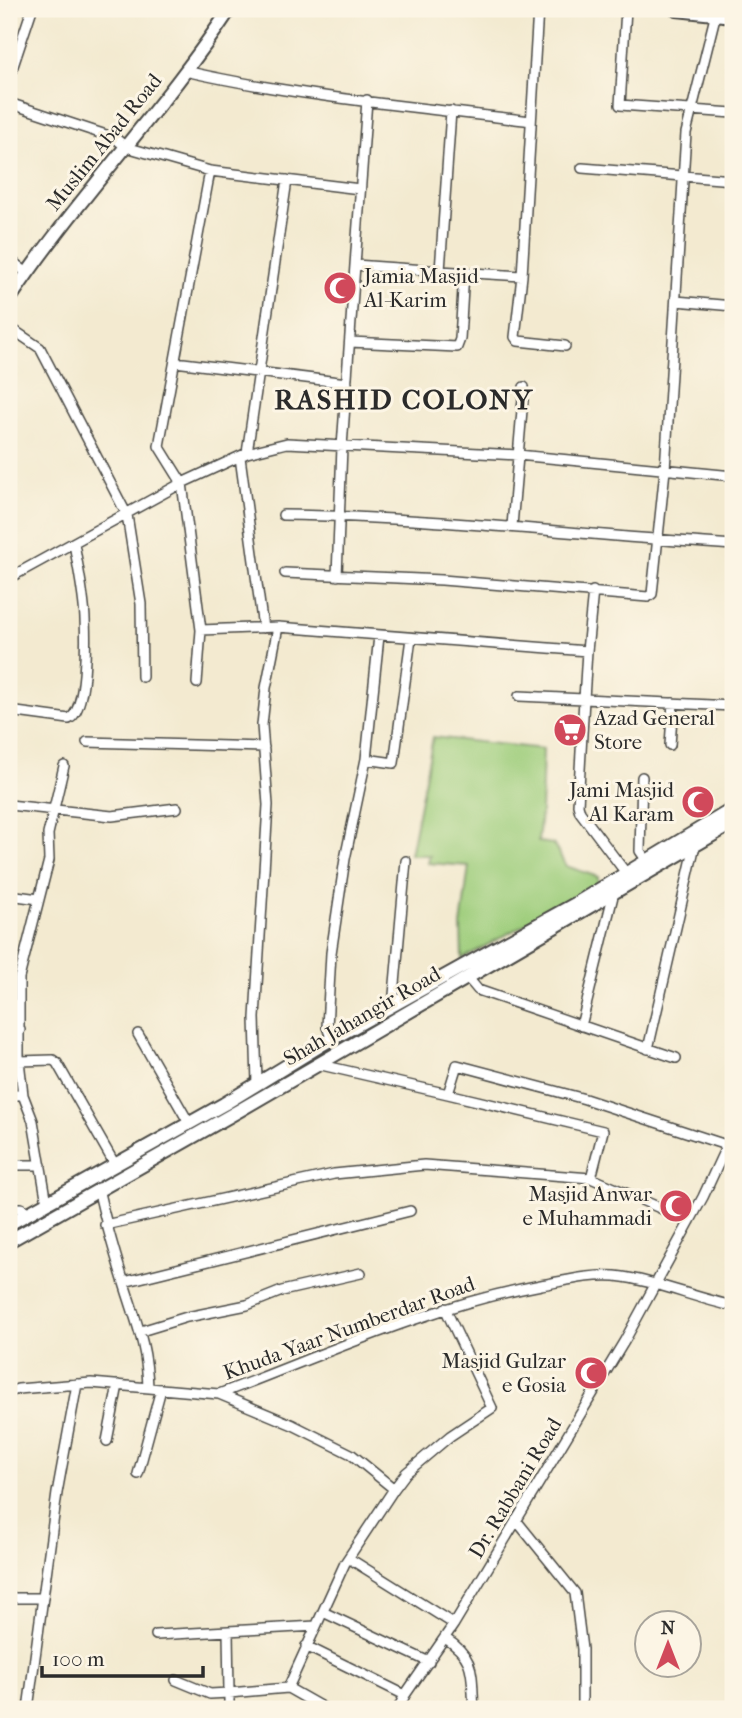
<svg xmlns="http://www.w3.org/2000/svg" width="742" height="1718" font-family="'IM FELL French Canon',serif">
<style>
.green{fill:#9ecd7c;stroke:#647c54;stroke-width:2}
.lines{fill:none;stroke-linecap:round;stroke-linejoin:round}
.street-casing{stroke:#494844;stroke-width:12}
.secondary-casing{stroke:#494844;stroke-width:16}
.primary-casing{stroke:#494844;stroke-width:18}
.street{stroke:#fff;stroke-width:9}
.secondary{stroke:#fff;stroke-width:12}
.primary{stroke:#fff;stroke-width:14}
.labels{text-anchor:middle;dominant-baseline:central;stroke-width:6;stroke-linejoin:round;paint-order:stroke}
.street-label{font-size:21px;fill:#2b2b2b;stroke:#fcf5e5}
.poi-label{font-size:21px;fill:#2b2b2b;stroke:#fcf5e5;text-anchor:end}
.district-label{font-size:28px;font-weight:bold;letter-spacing:2px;fill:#2b2b2b;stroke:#fcf5e5}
</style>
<rect width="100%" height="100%" fill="#fcf5e5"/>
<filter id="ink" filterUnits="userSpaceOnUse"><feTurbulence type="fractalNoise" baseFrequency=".0143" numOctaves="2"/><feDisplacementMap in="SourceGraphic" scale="14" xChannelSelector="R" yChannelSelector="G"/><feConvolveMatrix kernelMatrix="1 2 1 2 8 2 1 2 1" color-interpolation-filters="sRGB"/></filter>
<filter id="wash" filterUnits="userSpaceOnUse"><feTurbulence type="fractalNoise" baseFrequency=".00686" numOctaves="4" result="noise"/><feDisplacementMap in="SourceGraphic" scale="28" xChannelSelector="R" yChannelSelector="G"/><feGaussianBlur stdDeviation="1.57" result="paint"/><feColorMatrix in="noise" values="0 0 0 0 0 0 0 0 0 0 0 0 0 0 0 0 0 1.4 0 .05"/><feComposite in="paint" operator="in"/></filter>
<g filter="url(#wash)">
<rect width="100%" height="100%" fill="#f3ead0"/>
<path class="green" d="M433 737 543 749 541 812 538 842 553 844 566 866 598 877V884L462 959 461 926 469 866 428 863 430 855H410Z"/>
</g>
<g filter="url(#ink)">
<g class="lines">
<defs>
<path id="street" d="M538 9 522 276 515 337 518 341 565 346
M626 9 620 105 733 113
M185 71C299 97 416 107 531 121
M9 78 32 9
M367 100 355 265 440 271 451 111
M9 103 115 138 126 147 210 171
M582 168 733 180
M360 189 210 171 159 446 182 483 247 453 287 443 518 455 733 476
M9 259 27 273
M440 271 522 276
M676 301 733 306
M9 327 40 348 127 515 141 604 142 677
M350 342 457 347 460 339 464 272
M175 362 347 383
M247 453 287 180
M240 457 263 628
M283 515C434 517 583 535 733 545
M512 526 524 387
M285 573 442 580 648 597 652 594 665 470 686 133 716 13
M337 576 342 447 355 265
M9 578 182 483 201 630 197 683
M278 627 587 651 593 591
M201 630 278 627 266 688 262 725 268 805 255 1018 257 1083
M587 651 584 699 733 706
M519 696 584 699 578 805 580 812 626 873
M9 711 69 719C87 711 86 639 85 619 84 594 78 568 74 543
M87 742 264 747
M670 745 673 703
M366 759 394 763 411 638
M642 777 640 851 647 861
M9 805 112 816 177 808
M9 895 39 899
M468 978 478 990 676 1058
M393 1006 406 861
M581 1026 614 892
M9 1030H20
M138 1034 189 1123
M332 1040 327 1027 331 953 345 859 366 759 379 636
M648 1049 695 845
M19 1061 53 1060 57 1063 114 1163
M317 1064 448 1094 457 1065 585 1099 732 1147
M448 1094 603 1131 591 1178 690 1221
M9 1095H23
M9 1165H41
M98 1188C105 1220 114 1251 124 1283 136 1322 147 1345 148 1388
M47 1203 33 1121 23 1095 19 1061V978L49 860 48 834 64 766
M9 1208H21L28 1212
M105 1225 334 1174 424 1165 591 1178
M124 1282 410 1211
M141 1331 187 1317 247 1305 282 1291 361 1273
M9 1392 18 1389 91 1383 219 1394 293 1425 351 1454 394 1489
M219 1394C325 1354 429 1306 541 1285 564 1281 591 1274 615 1276 654 1280 694 1298 733 1306
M107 1441 118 1385
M138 1474 161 1389
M516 1520 575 1593 582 1649V1709
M350 1559 454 1624
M9 1598H43
M323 1612 429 1662
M156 1635 316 1626
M445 1638C477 1659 471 1674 474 1709
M306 1646 405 1695
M176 1680 210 1694 229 1693 228 1631
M288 1688 345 1563 394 1489 406 1473 450 1436 492 1408 445 1308
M28 1709 57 1493 77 1384
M225 1709 229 1704V1693L288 1688 325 1709
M398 1709 405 1695 454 1624 625 1340 703 1197 733 1132"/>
<path id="secondary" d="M9 300C76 199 162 111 230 9
M9 1224 224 1104 321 1045 577 903 733 809
M9 1241 240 1110 733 823"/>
<path id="primary" d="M677 9 733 15"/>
</defs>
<use href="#street" class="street-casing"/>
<use href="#secondary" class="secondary-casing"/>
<use href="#primary" class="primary-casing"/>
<use href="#street" class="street"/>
<use href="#secondary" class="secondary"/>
<use href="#primary" class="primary"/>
</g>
</g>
<defs>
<symbol id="mosque-disc" viewBox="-11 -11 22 22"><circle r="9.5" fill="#d1495b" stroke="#fcf5e5"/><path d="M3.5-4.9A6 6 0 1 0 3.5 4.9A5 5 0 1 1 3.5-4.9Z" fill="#fff"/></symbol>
<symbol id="supermarket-disc" viewBox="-11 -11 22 22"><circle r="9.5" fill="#d1495b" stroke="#fcf5e5"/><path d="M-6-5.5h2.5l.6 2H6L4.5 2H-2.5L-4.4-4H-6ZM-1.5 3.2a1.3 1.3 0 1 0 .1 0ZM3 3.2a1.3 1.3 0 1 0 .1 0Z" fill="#fff"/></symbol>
</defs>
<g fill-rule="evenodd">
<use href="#mosque-disc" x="321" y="269" width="38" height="38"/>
<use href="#supermarket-disc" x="551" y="711" width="38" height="38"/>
<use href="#mosque-disc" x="679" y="783" width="38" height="38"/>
<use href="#mosque-disc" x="657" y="1187" width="38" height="38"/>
<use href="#mosque-disc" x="572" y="1354" width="38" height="38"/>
</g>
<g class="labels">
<g class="street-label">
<text transform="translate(104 142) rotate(-51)">Muslim Abad Road</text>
<text transform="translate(362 1016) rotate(-30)">Shah Jahangir Road</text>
<text transform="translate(349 1328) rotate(-20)">Khuda Yaar Numberdar Road</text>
<text transform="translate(515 1488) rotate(-59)">Dr. Rabbani Road</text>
</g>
<g class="poi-label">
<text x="364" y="276" text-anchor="start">Jamia Masjid<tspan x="364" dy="24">Al-Karim</tspan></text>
<text x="594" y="718" text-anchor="start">Azad General<tspan x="594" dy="24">Store</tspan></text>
<text x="674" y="790">Jami Masjid<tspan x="674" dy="24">Al Karam</tspan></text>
<text x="652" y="1194">Masjid Anwar<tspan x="652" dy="24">e Muhammadi</tspan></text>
<text x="566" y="1361">Masjid Gulzar<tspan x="566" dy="24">e Gosia</tspan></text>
</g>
<g class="district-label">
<text x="404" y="399">RASHID COLONY</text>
</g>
</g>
<rect width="742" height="1718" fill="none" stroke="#fcf5e5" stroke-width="35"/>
<g transform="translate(668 1644)"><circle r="33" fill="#fcf5e5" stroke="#a8a49b" stroke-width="2"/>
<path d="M0-5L12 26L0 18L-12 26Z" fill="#d1495b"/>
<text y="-10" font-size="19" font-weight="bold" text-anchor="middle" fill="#2b2b2b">N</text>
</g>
<path d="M42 1666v10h161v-10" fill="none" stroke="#2b2b2b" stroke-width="3.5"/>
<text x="52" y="1666" font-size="21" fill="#2b2b2b" stroke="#fcf5e5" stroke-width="5" paint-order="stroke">100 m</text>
</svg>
